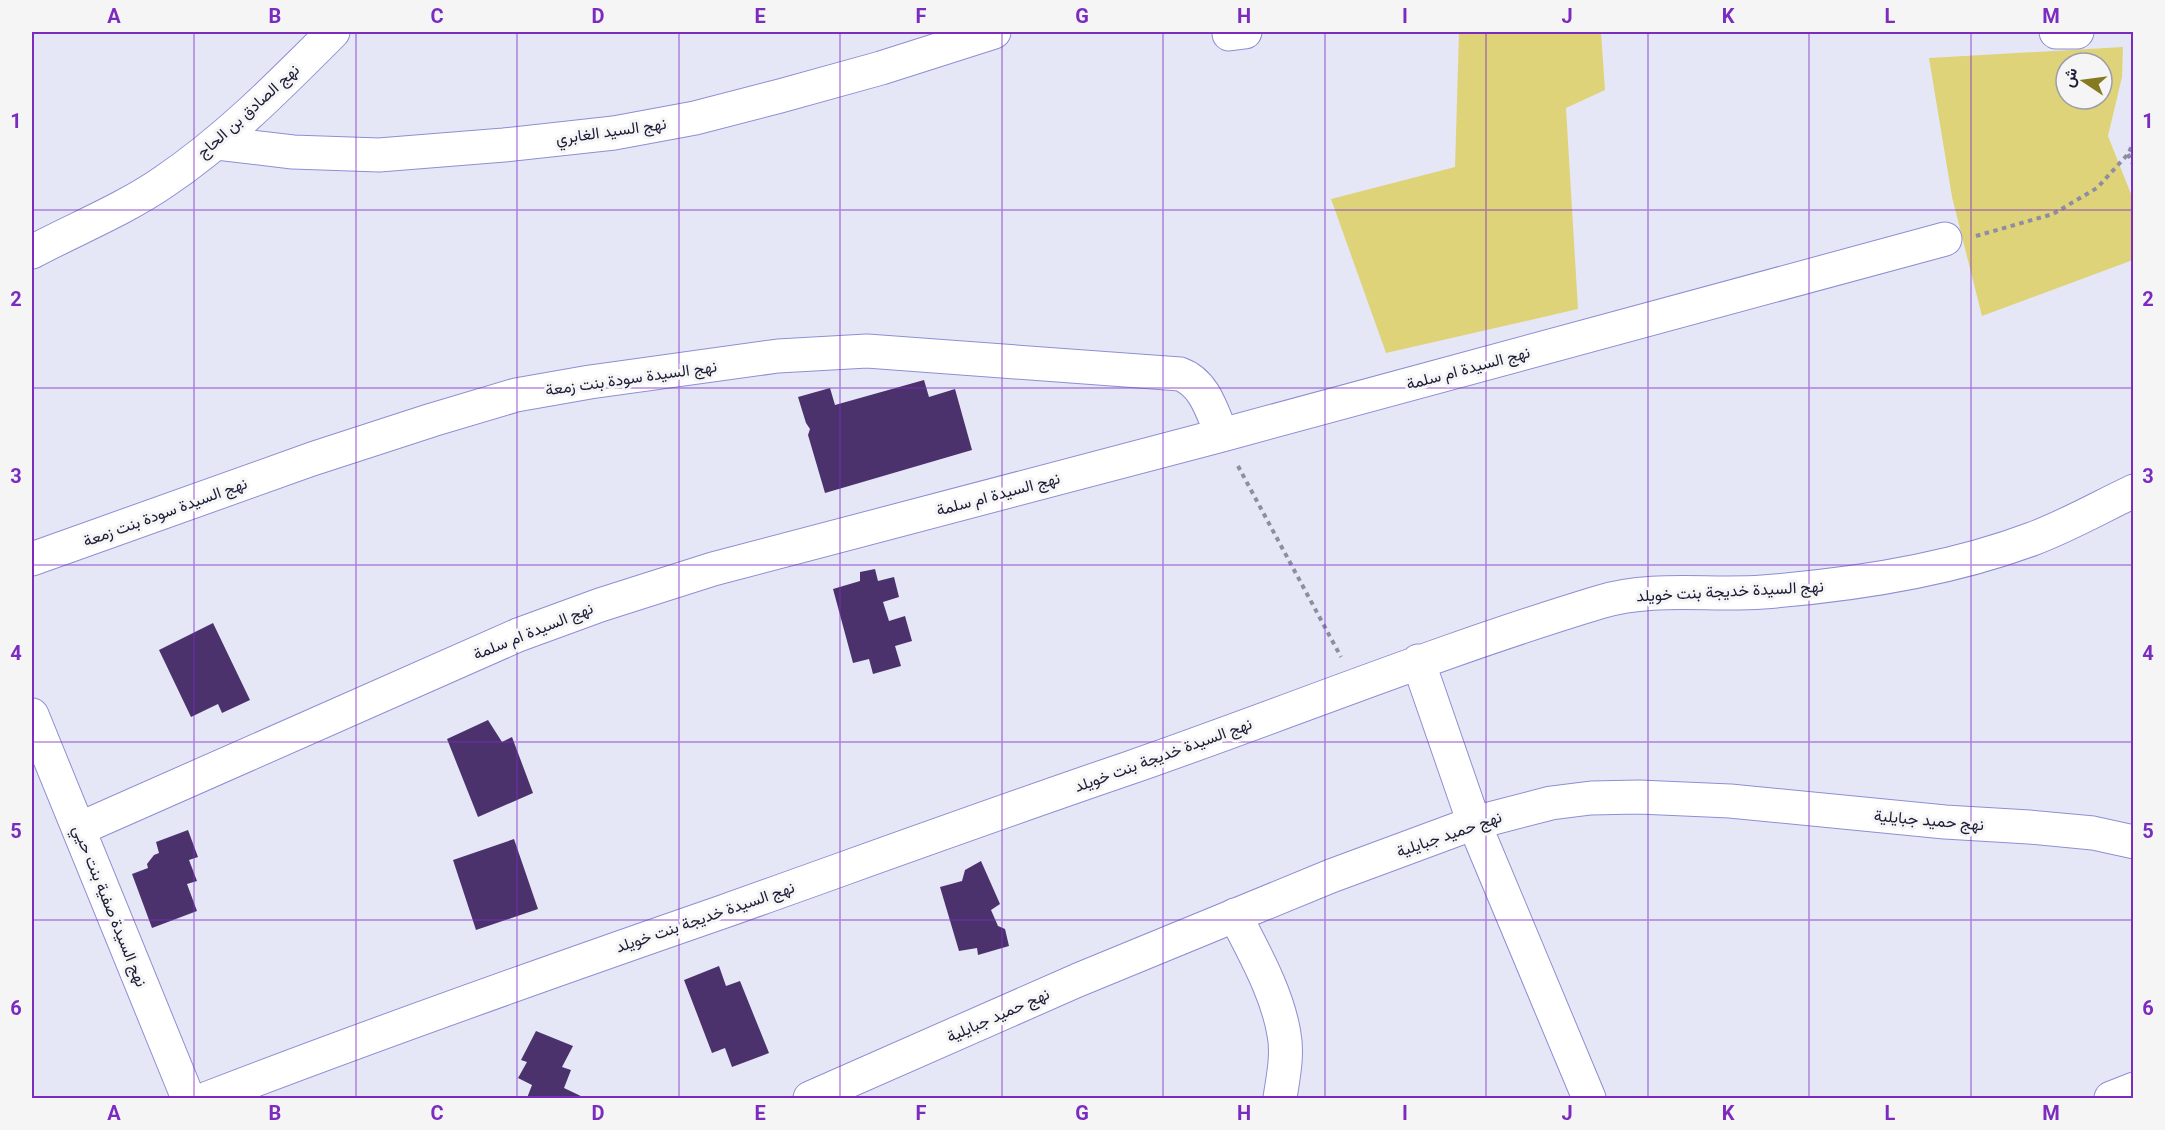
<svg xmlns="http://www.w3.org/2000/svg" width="2165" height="1130" font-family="Roboto,Vazirmatn,sans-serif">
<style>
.green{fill:#dfd37a;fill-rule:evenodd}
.building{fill:#4c326d}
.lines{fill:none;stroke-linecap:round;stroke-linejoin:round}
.street-casing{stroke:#8d8fd2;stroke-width:35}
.secondary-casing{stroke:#8d8fd2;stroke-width:35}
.path{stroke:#8e8ea3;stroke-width:4;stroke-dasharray:4.5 4.5;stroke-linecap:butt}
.street{stroke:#fff;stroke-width:33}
.secondary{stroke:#fff;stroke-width:33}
.grid{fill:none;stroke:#7b2cbf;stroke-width:1.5;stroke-opacity:0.55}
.labels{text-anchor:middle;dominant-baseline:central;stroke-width:6;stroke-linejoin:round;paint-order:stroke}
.street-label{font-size:16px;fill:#1c1c37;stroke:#f5f5f5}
.neatline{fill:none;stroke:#7b2cbf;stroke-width:2}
.grid-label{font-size:20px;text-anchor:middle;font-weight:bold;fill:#7b2cbf}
</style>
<rect width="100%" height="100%" fill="#e6e7f6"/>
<path class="green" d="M1459 32H1601L1605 90 1566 108 1578 309 1386 353 1331 199 1455 167Z
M2123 47 2122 77 2108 136 2133 199V260L1982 316 1952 197 1929 58ZM2066 63H2102V99H2066Z"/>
<path class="building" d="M924 380 929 397 955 389 972 450 825 493 808 435 810 429 806 423 798 397 830 388 835 405Z
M875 569 878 581 894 577 899 597 883 602 889 621 905 616 912 641 895 646 901 666 873 674 869 659 853 663 833 589 860 581V572Z
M213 623 250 700 222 713 218 704 191 717 159 650Z
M488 720 502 742 512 737 533 793 478 817 447 739Z
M188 830 198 857 189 860 197 881 187 884 197 911 152 928 132 874 148 868 147 864 154 855 159 853 156 842Z
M514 839 538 909 476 930 453 860Z
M981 861 1000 904 991 910 998 926 1005 929 1009 946 978 955 977 948 959 951 940 887 962 881 965 870Z
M719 966 726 986 740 981 769 1053 732 1067 725 1048 712 1053 684 980Z
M536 1031 573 1046 562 1067 571 1070 564 1088 585 1098H527L532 1085 518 1078 527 1062 521 1060Z"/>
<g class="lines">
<defs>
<path id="street" d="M1229 32V34L1245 32
M2056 32H2077
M217 143 293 152 379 155 504 145 614 133 695 118 780 96 881 68 994 32
M32 559 312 459 432 420 516 395 590 382 778 356 867 351 1180 374C1205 383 1212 412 1222 435
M1418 661 1474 823 1589 1098
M32 715 188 1098
M79 829 518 635 600 605 713 569 1222 435 1945 239
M1235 915C1254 953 1277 992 1284 1034 1288 1055 1283 1078 1280 1098
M208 1098C379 1032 552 971 725 911 860 863 994 814 1129 768 1287 713 1441 650 1600 602 1653 586 1709 596 1763 592 1853 585 1947 571 2032 539 2067 526 2100 507 2134 491
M2111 1098 2134 1089"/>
<path id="secondary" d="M32 252C75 229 125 209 165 181 227 139 280 85 333 32
M810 1098 1078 980 1331 876 1474 823 1551 803 1591 798 1639 797 1730 801 1945 822 2029 827 2093 833 2134 842"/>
</defs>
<use href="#street" class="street-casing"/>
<use href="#secondary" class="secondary-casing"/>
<path class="path" d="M2128 154 2134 166
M1976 236 2053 214 2097 188 2128 154 2134 142
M1238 466 1341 657"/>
<use href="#street" class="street"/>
<use href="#secondary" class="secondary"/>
</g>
<path class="grid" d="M194 32V1098M356 32V1098M517 32V1098M679 32V1098M840 32V1098M1002 32V1098M1163 32V1098M1325 32V1098M1486 32V1098M1648 32V1098M1809 32V1098M1971 32V1098M32 210H2134M32 388H2134M32 565H2134M32 742H2134M32 920H2134"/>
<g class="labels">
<g class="street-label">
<text transform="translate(248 111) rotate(-42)">نهج الصادق بن الحاج</text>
<text transform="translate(611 131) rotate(-8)">نهج السيد الغابري</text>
<text transform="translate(1468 368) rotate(-15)">نهج السيدة ام سلمة</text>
<text transform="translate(631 378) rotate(-8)">نهج السيدة سودة بنت زمعة</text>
<text transform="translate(998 494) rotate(-15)">نهج السيدة ام سلمة</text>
<text transform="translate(165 512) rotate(-20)">نهج السيدة سودة بنت زمعة</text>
<text transform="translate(1730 591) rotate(-3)">نهج السيدة خديجة بنت خويلد</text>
<text transform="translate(533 631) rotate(-22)">نهج السيدة ام سلمة</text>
<text transform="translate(1163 755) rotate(-20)">نهج السيدة خديجة بنت خويلد</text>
<text transform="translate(1929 820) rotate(5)">نهج حميد جبايلية</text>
<text transform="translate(1449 834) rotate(-19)">نهج حميد جبايلية</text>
<text transform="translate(110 906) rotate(68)">نهج السيدة صفية بنت حيي</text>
<text transform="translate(705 917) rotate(-19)">نهج السيدة خديجة بنت خويلد</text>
<text transform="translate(998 1015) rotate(-24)">نهج حميد جبايلية</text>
</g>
</g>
<rect width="2165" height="1130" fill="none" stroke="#f5f5f5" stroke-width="66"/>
<g transform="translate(2084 81) rotate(283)"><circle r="28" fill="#f5f5f5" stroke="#9e9ea9" stroke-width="1.5"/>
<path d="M0-4.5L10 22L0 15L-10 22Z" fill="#857a20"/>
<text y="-9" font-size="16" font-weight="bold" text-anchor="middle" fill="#1c1c37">ش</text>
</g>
<rect x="33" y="33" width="2099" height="1064" class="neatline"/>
<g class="grid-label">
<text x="114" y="23">A</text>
<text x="275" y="23">B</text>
<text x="437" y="23">C</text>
<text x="598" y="23">D</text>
<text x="760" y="23">E</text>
<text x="921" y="23">F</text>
<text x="1082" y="23">G</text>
<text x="1244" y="23">H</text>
<text x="1405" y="23">I</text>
<text x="1567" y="23">J</text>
<text x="1728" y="23">K</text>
<text x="1890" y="23">L</text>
<text x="2051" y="23">M</text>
<text x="16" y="128">1</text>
<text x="2148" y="128">1</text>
<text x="16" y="306">2</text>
<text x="2148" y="306">2</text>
<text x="16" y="483">3</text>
<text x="2148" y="483">3</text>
<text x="16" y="660">4</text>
<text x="2148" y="660">4</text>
<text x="16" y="838">5</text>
<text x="2148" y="838">5</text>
<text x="16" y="1015">6</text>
<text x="2148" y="1015">6</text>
<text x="114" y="1120">A</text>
<text x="275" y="1120">B</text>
<text x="437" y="1120">C</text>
<text x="598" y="1120">D</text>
<text x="760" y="1120">E</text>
<text x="921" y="1120">F</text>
<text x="1082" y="1120">G</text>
<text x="1244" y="1120">H</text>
<text x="1405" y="1120">I</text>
<text x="1567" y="1120">J</text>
<text x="1728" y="1120">K</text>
<text x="1890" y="1120">L</text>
<text x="2051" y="1120">M</text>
</g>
</svg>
